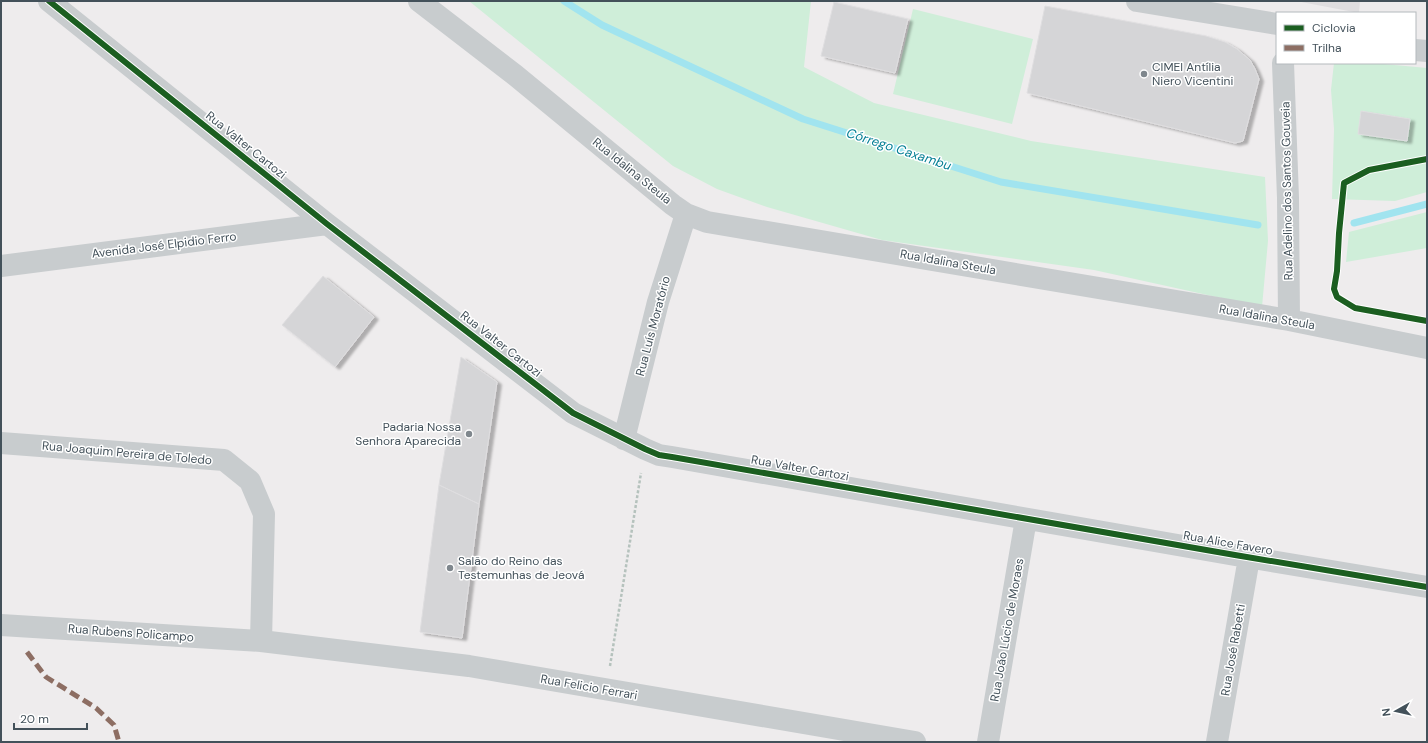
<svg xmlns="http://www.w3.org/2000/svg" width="1428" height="743" font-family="'DM Sans',sans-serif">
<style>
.education{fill:#dfdddf}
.green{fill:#cfeed9}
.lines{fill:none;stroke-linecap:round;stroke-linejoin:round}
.stream{stroke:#a1e4ef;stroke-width:7}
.building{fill:#d5d5d7;stroke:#dfdee0;filter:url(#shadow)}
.path{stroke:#b5c2bd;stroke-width:2.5;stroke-dasharray:3 2;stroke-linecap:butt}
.minor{stroke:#c8ccce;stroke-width:22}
.tertiary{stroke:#c8ccce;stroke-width:22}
.quiet{stroke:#8d6e63;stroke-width:5;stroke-dasharray:10 5;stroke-linecap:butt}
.cycleway-casing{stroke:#fff;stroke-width:8}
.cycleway{stroke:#1b5e20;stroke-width:6}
.poi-dot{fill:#7f878d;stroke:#fff;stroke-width:1.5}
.labels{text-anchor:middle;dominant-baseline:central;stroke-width:3;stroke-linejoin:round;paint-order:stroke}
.poi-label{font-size:12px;fill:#43515a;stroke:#fff;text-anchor:start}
.street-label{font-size:12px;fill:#43515a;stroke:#fff}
.water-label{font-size:13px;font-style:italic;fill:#068095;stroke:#fff}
</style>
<defs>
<filter id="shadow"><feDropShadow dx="4.5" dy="2.5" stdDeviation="1" flood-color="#0004"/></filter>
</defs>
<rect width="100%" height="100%" fill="#eeeced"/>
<path class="education" d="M1296 1H1360L1359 13Z"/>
<path class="green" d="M469 1H811L804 67 874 103 1031 141 1265 177 1268 241 1262 307 1094 270 882 240 767 207 717 189 673 166Z
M913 9 1033 39 1012 124 893 94Z
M1334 63H1373L1427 68V192L1395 201 1332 199 1334 129 1331 90Z
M1427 212V248L1346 262 1349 232Z"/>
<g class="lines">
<path class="stream" d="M564 1 602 25 803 119 1001 182 1258 225
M1354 223 1427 204"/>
</g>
<path class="building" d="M834 2 908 19 895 73 821 56Z
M1045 6 1206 36 1225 42 1237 49 1250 60 1255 69 1259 79 1243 141 1235 143 1027 93Z
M1361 111 1410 119 1407 141 1358 134Z
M323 276 374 317 335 367 282 325Z
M461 357 497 382 479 504 439 485Z
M439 485 479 504 462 638 420 632Z"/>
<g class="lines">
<path class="path" d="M610 666 641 473"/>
<path class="minor" d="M49 1 327 224 573 413 645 449 659 455 672 457 1235 555 1427 587
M419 1 515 75 673 205 686 214 707 222 1289 320 1427 348
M1283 63 1288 198 1289 320
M1 266 327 224
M624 439 658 302 686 214
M1 443 224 460 250 481 264 514 261 641
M1 625 261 641 469 666 915 742
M988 742 1026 519
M1217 742 1249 558"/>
<path class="tertiary" d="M1137 1 1277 24
M1415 50 1427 51"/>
<path class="quiet" d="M27 652 46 677 96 708 114 725 119 742"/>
<defs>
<path id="cycleway" d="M49 1 327 224 573 413 645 449 659 455 672 457 1235 555 1427 587
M1427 159 1369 170 1344 183 1339 233 1337 271 1334 289 1337 297 1355 308 1427 321"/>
</defs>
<use href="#cycleway" class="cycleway-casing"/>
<use href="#cycleway" class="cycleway"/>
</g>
<g class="poi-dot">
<circle cx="1144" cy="74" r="4"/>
<circle cx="469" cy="434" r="4"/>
<circle cx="450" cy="568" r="4"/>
</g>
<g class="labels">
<g class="poi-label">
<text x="1152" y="67">CIMEI Antília<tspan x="1152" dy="14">Niero Vicentini</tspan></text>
<text x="461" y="427" text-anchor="end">Padaria Nossa<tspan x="461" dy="14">Senhora Aparecida</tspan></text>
<text x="458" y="561">Salão do Reino das<tspan x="458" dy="14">Testemunhas de Jeová</tspan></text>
</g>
<g class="street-label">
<text transform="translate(246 145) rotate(39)">Rua Valter Cartozi</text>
<text transform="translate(632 171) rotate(39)">Rua Idalina Steula</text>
<text transform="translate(1287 191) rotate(-91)">Rua Adelino dos Santos Gouveia</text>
<text transform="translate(164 245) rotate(-7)">Avenida José Elpidio Ferro</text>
<text transform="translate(948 262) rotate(10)">Rua Idalina Steula</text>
<text transform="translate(1267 317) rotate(10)">Rua Idalina Steula</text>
<text transform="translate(653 326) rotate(-75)">Rua Luís Moratório</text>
<text transform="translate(501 344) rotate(38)">Rua Valter Cartozi</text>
<text transform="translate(127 453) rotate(5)">Rua Joaquim Pereira de Toledo</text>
<text transform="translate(800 468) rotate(10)">Rua Valter Cartozi</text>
<text transform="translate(1228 543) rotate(10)">Rua Alice Favero</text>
<text transform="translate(1007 630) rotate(-80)">Rua João Lúcio de Moraes</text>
<text transform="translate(131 633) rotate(4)">Rua Rubens Policampo</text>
<text transform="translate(1233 650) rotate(-80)">Rua José Rabetti</text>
<text transform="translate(589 687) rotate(10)">Rua Felicio Ferrari</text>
</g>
<g class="water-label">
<text transform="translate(899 149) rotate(18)">Córrego Caxambu</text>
</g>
</g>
<rect width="1428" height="743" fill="none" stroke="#43515a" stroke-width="4"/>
<rect x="1276" y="12" width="140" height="52" fill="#ffffff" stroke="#b4b9bd"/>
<rect x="1284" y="25" width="20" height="6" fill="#1b5e20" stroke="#b4b9bd"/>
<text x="1312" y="32" font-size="12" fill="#43515a">Ciclovia</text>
<rect x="1284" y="45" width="20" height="6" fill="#8d6e63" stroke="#b4b9bd"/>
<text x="1312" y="52" font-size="12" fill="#43515a">Trilha</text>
<g transform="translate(1396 711) rotate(262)" stroke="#ffffff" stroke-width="3" paint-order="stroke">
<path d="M0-3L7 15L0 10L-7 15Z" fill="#43515a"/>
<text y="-6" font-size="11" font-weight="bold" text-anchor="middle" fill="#43515a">N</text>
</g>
<path d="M14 723v6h73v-6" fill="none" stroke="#43515a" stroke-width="2"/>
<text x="20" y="723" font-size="12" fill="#43515a" stroke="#ffffff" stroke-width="3" paint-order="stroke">20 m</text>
</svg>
